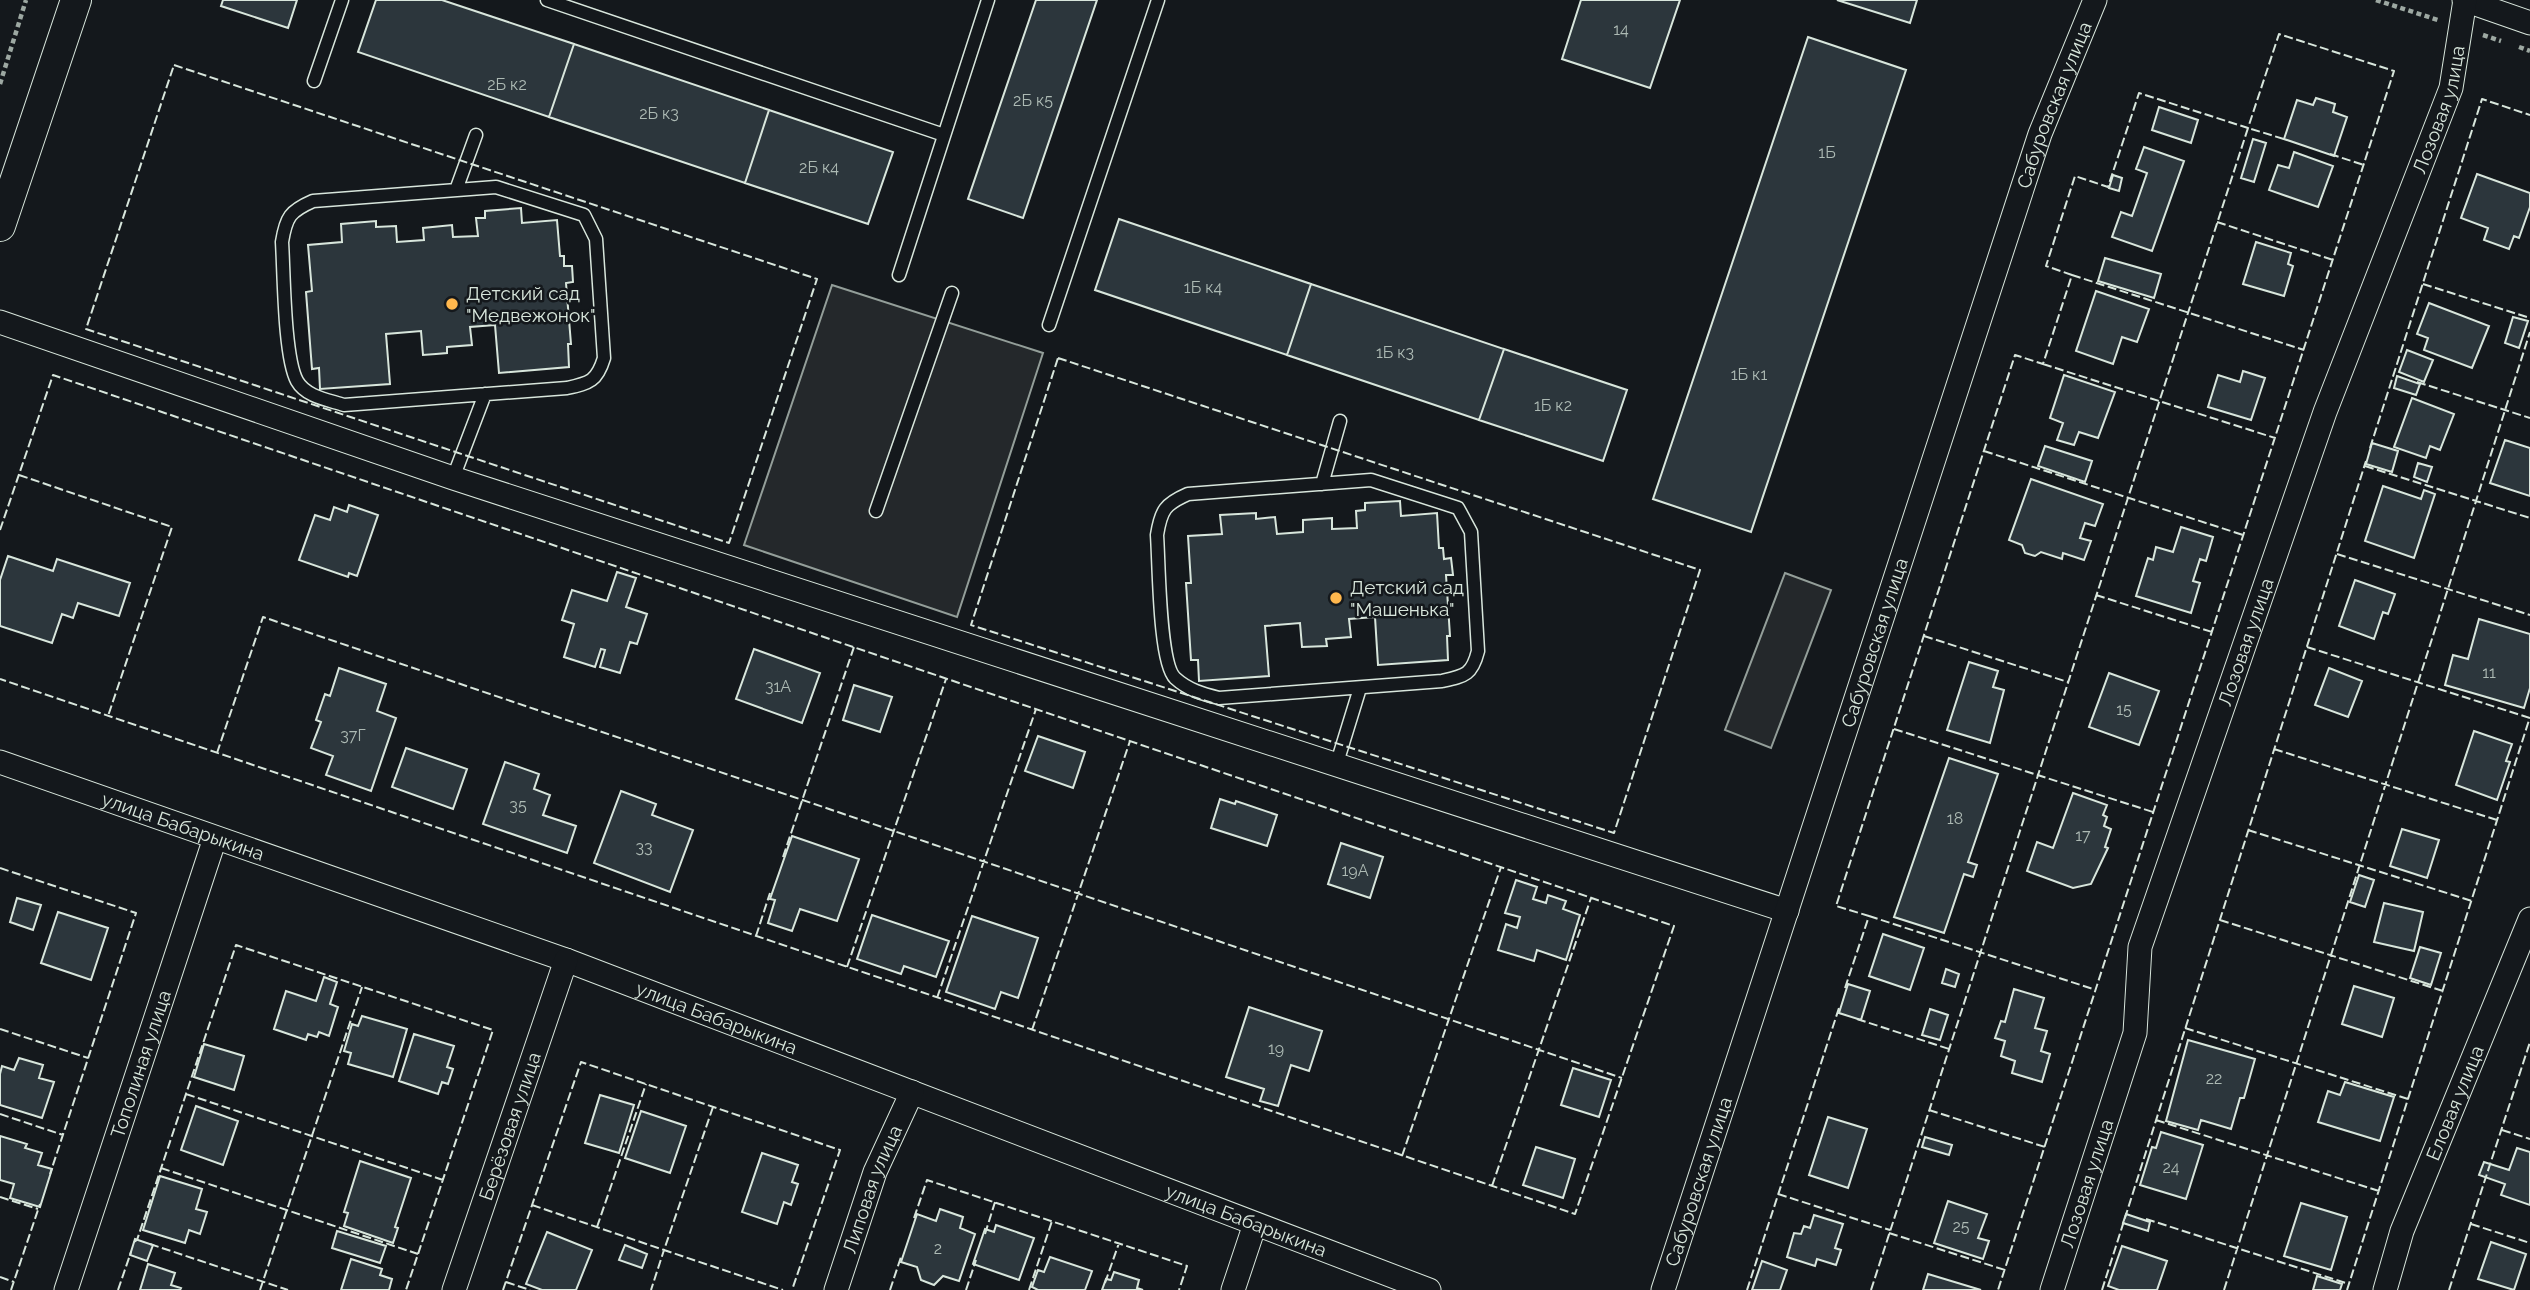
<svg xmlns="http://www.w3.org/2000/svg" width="2530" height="1290" font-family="Raleway,sans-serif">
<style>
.parking{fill:#24282b;stroke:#939e99;stroke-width:2}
.building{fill:#2c363c;stroke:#d8e6dc;stroke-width:2}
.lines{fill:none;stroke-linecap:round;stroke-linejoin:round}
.service-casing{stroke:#d8e6dc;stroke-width:15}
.minor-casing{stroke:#d8e6dc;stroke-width:25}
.tertiary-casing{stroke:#d8e6dc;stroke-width:32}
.path{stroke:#9da8a2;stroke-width:4.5;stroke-dasharray:5 3.5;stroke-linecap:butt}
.service{stroke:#14181c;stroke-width:12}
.minor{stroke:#14181c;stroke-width:23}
.tertiary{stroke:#14181c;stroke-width:30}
.fence{stroke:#d8e6dc;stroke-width:2;stroke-dasharray:9 3.5;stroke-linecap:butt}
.poi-dot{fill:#ffb74d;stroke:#14181c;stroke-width:2.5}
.labels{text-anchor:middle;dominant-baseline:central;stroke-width:5;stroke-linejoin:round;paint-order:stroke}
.number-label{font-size:16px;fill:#adbab4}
.street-label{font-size:19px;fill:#d8e6dc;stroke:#14181c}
.poi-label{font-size:19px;fill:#d8e6dc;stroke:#14181c;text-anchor:start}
</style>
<rect width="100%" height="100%" fill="#14181c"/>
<path class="parking" d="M832 285 1043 353 957 617 744 545Z
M1785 573 1831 590 1771 748 1725 730Z"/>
<path class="building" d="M223 0H297L288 28 221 6Z
M376 0H442L574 44 549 117 358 52Z
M1036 0H1097L1023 218 968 199Z
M1581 0H1680L1650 88 1562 59Z
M1837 0H1917L1910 23Z
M1808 37 1906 70 1751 532 1653 499Z
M574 44 769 110 745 183 549 117Z
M2316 98 2335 104 2333 112 2347 117 2334 156 2284 139 2297 100 2313 105Z
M2159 107 2198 120 2191 143 2152 130Z
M769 110 893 152 868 224 745 183Z
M2253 139 2266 143 2254 182 2241 178Z
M2144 147 2184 161 2152 251 2112 237 2121 212 2132 216 2147 173 2136 169Z
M2294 152 2333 166 2318 207 2269 190 2278 165 2289 168Z
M2477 174 2530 193V207L2519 238 2514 236 2509 249 2484 240 2488 228 2461 218Z
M2113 175 2122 178 2119 191 2109 188Z
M521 208 522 223 557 220 560 256H564V266H572L573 282 566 283 571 344H568L569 367 499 373 495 325 470 327 472 345 447 347V353L436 354 423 355 421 331 386 334 390 384 320 389 319 368 312 369 306 292 312 291 308 245 342 242 341 224 376 221V227L396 226 397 242 424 240 423 228 452 225 453 237 478 236 476 218H485V211Z
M1119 219 1311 284 1287 355 1095 290Z
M2256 242 2291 253 2288 264 2293 266 2284 296 2243 284Z
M2105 258 2161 274 2154 298 2098 281Z
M1311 284 1504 349 1479 420 1287 355Z
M2096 291 2149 309 2137 342 2122 337 2113 364 2076 351Z
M2429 303 2489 326 2472 368 2424 350 2428 338 2417 334Z
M2513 317 2528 321 2519 348 2505 343Z
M1504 349 1627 390 1603 461 1479 420Z
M2407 350 2433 360 2424 382 2399 372Z
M2243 371 2265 378 2251 420 2208 407 2218 375 2240 382Z
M2064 375 2115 392 2098 438 2079 432 2074 445 2057 440 2063 423 2050 418Z
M2397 376 2420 384 2416 395 2394 388Z
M2412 398 2454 414 2440 450 2430 446 2426 458 2394 447Z
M2505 440 2530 448V496L2490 483Z
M2372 443 2398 451 2392 472 2366 464Z
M2045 446 2092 461 2085 482 2038 466Z
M2418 463 2432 467 2427 482 2414 477Z
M2031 479 2103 504 2095 526 2085 523 2080 538 2091 541 2084 560 2063 553 2062 559 2041 552 2035 556 2025 553 2022 545 2009 540Z
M2383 486 2421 499 2424 490 2435 494 2414 558 2365 541Z
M1400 501 1401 516 1437 513 1439 548H1443L1444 559 1451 558 1453 575H1446L1450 636H1447L1448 660 1378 665 1375 617 1349 619 1351 637 1326 639 1327 646 1302 647 1300 623 1265 626 1269 676 1199 681 1198 660H1191L1186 583H1191L1188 536 1222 534 1220 515 1256 513V519L1275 517 1277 534 1303 532V520L1332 518V529L1357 528 1356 511 1365 510V503Z
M349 505 378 515 357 576 349 573 348 577 299 560 315 515 330 520 334 507 347 512Z
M2181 527 2213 537 2206 561 2200 559 2193 581 2200 583 2191 613 2136 596 2148 558 2153 560 2156 547 2173 552Z
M8 556 53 571 57 559 130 583 119 616 78 603 73 618 62 614 52 643 0 626V580Z
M617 572 636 578 626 607 647 614 637 644 630 642 620 673 600 667 605 650 601 649 595 667 564 657 574 624 562 620 572 590 607 601Z
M2355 580 2395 594 2388 614 2383 612 2374 639 2339 626Z
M2479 619 2530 634V688L2524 708 2445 685 2453 655 2468 659Z
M754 649 820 673 802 723 736 699Z
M1969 662 1998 671 1993 687 2004 690 1990 743 1947 730Z
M339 668 386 684 377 711 396 718 371 791 326 775 333 756 311 748 321 722 316 720 325 694 330 696Z
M2329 668 2362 681 2348 717 2315 705Z
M2109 673 2159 691 2139 745 2089 727Z
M854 685 892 697 880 732 843 720Z
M2474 731 2512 744 2506 761 2510 762 2497 800 2456 785Z
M1038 736 1085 752 1073 788 1025 771Z
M406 748 467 769 453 809 392 787Z
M1949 758 1998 774 1968 862 1977 865 1973 877 1964 874 1944 933 1894 917Z
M505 762 539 774 534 789 550 795 543 815 576 826 567 853 483 824Z
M621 791 656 804 652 815 693 830 670 892 594 863Z
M2073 793 2107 805 2103 815 2107 817 2104 826 2111 829 2105 847 2108 848 2091 884 2073 888 2027 871 2037 842 2053 848Z
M1220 799 1235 804 1236 801 1277 815 1267 846 1211 828Z
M2402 829 2439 840 2427 878 2390 866Z
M792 836 859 859 837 921 800 909 792 931 768 923 775 900 770 899Z
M1341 843 1383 857 1370 898 1328 884Z
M2359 875 2374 880 2365 907 2350 902Z
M1516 880 1537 887 1533 899 1546 903 1548 895 1566 901 1563 909 1580 915 1566 960 1537 950 1534 961 1498 950 1506 924 1517 928 1520 917 1505 913Z
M17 898 41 905 33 930 10 922Z
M2384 903 2423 912 2414 951 2374 942Z
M58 912 108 928 91 980 41 963Z
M872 915 949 941 936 977 904 966 901 974 857 959Z
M972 916 1038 938 1018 998 1001 992 995 1009 946 992Z
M1883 934 1924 948 1910 990 1869 976Z
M2420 947 2441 953 2431 985 2410 978Z
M1946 969 1959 974 1955 987 1942 983Z
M324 977 337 982 330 1004 338 1007 329 1036 319 1032 317 1037 308 1034 306 1040 274 1029 286 991 316 1001Z
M1848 984 1870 991 1861 1020 1839 1013Z
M2354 986 2394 998 2382 1037 2342 1024Z
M2014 989 2044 998 2035 1028 2047 1031 2041 1051 2050 1054 2042 1082 2012 1073 2015 1061 2001 1056 2005 1041 1995 1038 2001 1021 2005 1022Z
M1249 1007 1322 1031 1309 1071 1291 1065 1278 1106 1260 1101 1264 1089 1226 1077Z
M1930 1009 1948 1015 1940 1040 1922 1035Z
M362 1016 407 1029 393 1077 348 1064 351 1053 344 1051 352 1024 358 1026Z
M414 1034 454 1046 447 1067 453 1069 448 1084 442 1082 438 1094 399 1081Z
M2188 1040 2255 1059 2244 1098H2240L2231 1129 2201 1120 2198 1130 2166 1121Z
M204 1044 244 1056 234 1090 194 1077Z
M19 1058 43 1065 39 1078 54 1082 42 1118 0 1105V1074L2 1066 14 1070Z
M1573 1068 1611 1080 1599 1117 1561 1105Z
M2345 1082 2394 1097 2380 1141 2318 1122 2328 1091 2340 1095Z
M600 1095 634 1105 619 1153 585 1143Z
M196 1106 238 1121 223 1165 181 1150Z
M641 1111 686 1126 670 1173 625 1158Z
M1828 1117 1867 1129 1848 1188 1809 1175Z
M2161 1132 2203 1145 2186 1199 2140 1185 2152 1147 2156 1148Z
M0 1136 27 1144 25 1148 42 1153 38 1165 52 1169 40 1207 10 1198 14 1184 0 1180Z
M1925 1137 1952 1145 1949 1155 1922 1147Z
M1536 1147 1575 1159 1563 1198 1523 1185Z
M2517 1148 2530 1152V1205L2501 1195 2505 1184 2479 1175 2484 1162 2509 1170Z
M762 1153 798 1165 792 1182 798 1184 791 1205 784 1202 777 1224 742 1212Z
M360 1161 411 1178 395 1227 398 1228 393 1243 344 1226 348 1213 344 1212Z
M160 1176 202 1189 196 1209 207 1212 200 1234 189 1230 185 1243 143 1230Z
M1948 1201 1987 1214 1978 1238 1989 1241 1983 1259 1934 1243Z
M2301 1203 2347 1217 2331 1270 2284 1256Z
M940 1209 963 1217 960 1228 975 1234 959 1281 943 1276 934 1285 921 1280 917 1267 901 1262 917 1214 936 1221Z
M2126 1214 2150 1222 2148 1231 2123 1223Z
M1814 1215 1843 1224 1835 1248 1841 1250 1836 1265 1817 1259 1815 1266 1787 1257 1794 1233 1801 1234 1804 1226 1810 1228Z
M996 1225 1034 1238 1019 1280 973 1264 985 1229 994 1232Z
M337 1231 386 1246 380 1263 332 1248Z
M547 1232 592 1250 576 1290H542L526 1284Z
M135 1239 153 1245 147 1261 130 1255Z
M2491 1242 2526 1254 2514 1290 2478 1279Z
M625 1245 647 1254 642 1268 619 1260Z
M2122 1246 2167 1261 2157 1290H2119L2108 1286Z
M1050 1257 1092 1271 1085 1290H1038L1032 1287 1038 1270 1044 1272Z
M351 1259 382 1269 380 1275 392 1279 389 1290H341Z
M1762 1261 1787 1270 1780 1290H1752Z
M148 1264 175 1273 171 1285 181 1288 180 1290H140Z
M1114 1272 1139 1280 1137 1288 1143 1290H1102L1106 1279 1111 1280Z
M1928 1274 1981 1290H1923Z
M2317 1276 2342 1284 2340 1290H2313Z"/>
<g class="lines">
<defs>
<path id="service" d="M547 0 944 135
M314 81 342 0
M496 187 584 215 596 239 604 358C597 381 590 383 567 388L344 405C329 400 306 397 297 381 284 357 284 273 282 242 286 217 290 211 313 201Z
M456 190 476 135
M899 275 988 0
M1049 325 1158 0
M453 478 485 394
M1371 480 1458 508 1471 532 1478 651C1472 675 1465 676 1442 681L1219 698C1203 694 1188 690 1175 678 1159 663 1159 562 1157 535 1161 510 1165 504 1188 494Z
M1322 484 1340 421
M876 511 952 293
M1336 766 1360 688"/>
<g id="minor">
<path d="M2464 0 2530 23"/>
<path d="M0 322 453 478 1787 911"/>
<path id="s1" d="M0 762 566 960 1429 1290"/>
<path id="s2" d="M66 1290 215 838"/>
<path id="s3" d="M454 1290 566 960"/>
<path id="s4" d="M836 1290 875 1172 912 1092"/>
<path d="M1233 1290 1255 1224"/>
<path id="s5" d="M1663 1290 2040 134 2095 0"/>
<path id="s6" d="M2052 1290 2135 1033 2140 947 2325 412 2451 88 2465 0"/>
<path id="s7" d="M2385 1290 2402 1231 2530 919"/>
</g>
<path id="tertiary" d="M0 226 76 0"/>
</defs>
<use href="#service" class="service-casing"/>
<use href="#minor" class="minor-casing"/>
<use href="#tertiary" class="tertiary-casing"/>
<path class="path" d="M2376 0 2438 20
M2483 35 2501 41
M2519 47 2530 51
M0 84 26 0"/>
<use href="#service" class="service"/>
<use href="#minor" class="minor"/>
<use href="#tertiary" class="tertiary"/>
<path class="fence" d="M174 65 817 279 729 543 86 329Z
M2330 154 2364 165
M2217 222 2333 260
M2072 275 2304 350
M2423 284 2530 318
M1058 358 1700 570 1614 833 971 625Z
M2043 364 2275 438
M2417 382 2530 418
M2370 448 2482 99 2530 115
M1984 451 2243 535
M2365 466 2530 518
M19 475 172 527 108 716
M0 530 53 375 1674 926 1575 1214 0 679
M2337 554 2530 615
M2096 595 2212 632
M1924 636 2068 682
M2307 647 2530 718
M1894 729 2153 812
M2274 749 2497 820
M217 753 263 617 1622 1078
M2248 830 2472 901
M783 857 854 647
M0 868 136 913 50 1174
M1869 916 2096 990
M2220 920 2443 991
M756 936 770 893
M847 967 946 679
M1845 988 1869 916 1836 906 2015 355 2043 364 2072 275 2046 266 2075 176 2108 187 2139 93 2248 128 2279 34 2394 71 1998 1290
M937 998 1036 709
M1857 1019 1949 1049
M2185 1028 2408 1099
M0 1029 88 1058
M1032 1030 1130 741
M186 1094 443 1180
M713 1107 664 1250 783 1290
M1929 1110 2045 1147
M0 1114 63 1135
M2156 1120 2379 1191
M2502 1130 2530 1139
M1402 1156 1501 867
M161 1168 418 1254
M1492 1186 1591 898
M1778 1194 1890 1230
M0 1197 38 1209
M532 1205 664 1250 651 1290
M914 1218 927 1180 1187 1266 1179 1290
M2146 1219 2349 1284
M2471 1224 2530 1243
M597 1227 646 1084
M1889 1233 2005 1270
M985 1234 995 1202
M134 1242 137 1240 236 945 493 1030 406 1290
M150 1244 288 1290
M0 1277 14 1282
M506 1282 530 1290
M1105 1283 1119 1243
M11 1290 40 1204
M118 1290 131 1252
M260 1290 362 987
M503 1290 581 1062 840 1150 792 1290
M890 1290 901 1257
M966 1290 976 1260
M1029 1290 1052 1221
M1747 1290 1839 1008
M1871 1290 2248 128 2287 140
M2102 1290 2366 461
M2224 1290 2530 332
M2347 1290 2530 717
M2449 1290 2530 1042"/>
</g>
<g class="poi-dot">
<circle cx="452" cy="304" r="7"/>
<circle cx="1336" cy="598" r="7"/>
</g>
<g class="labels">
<g class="number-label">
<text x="1621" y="29">14</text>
<text x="507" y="84">2Б к2</text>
<text x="1033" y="100">2Б к5</text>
<text x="659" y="113">2Б к3</text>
<text x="1827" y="152">1Б</text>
<text x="819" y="167">2Б к4</text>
<text x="1203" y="287">1Б к4</text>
<text x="1395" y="352">1Б к3</text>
<text x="1749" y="374">1Б к1</text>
<text x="1553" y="405">1Б к2</text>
<text x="2489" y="672">11</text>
<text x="778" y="686">31А</text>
<text x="2124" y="709">15</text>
<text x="353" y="735">37Г</text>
<text x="518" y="805">35</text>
<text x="1955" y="818">18</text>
<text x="2083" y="835">17</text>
<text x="644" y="847">33</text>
<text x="1355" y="870">19А</text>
<text x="1276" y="1048">19</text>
<text x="2214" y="1078">22</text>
<text x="2171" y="1167">24</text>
<text x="1961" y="1226">25</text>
<text x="938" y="1248">2</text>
</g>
<g class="street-label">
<text stroke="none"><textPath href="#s5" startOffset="1248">Сабуровская улица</textPath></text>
<text stroke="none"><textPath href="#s6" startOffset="1246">Лозовая улица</textPath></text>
<text stroke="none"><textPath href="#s6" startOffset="679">Лозовая улица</textPath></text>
<text stroke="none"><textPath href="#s5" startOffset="681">Сабуровская улица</textPath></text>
<text stroke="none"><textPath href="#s1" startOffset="194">улица Бабарыкина</textPath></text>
<text stroke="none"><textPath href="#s1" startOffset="761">улица Бабарыкина</textPath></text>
<text stroke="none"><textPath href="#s2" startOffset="238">Тополиная улица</textPath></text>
<text stroke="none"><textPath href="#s7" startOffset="200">Еловая улица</textPath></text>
<text stroke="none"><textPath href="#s3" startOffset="173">Берёзовая улица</textPath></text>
<text stroke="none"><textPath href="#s5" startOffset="114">Сабуровская улица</textPath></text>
<text stroke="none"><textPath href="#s6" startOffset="112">Лозовая улица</textPath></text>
<text stroke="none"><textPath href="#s4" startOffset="107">Липовая улица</textPath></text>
<text stroke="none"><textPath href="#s1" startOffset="1328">улица Бабарыкина</textPath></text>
</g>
<g class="poi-label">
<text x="466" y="293">Детский сад<tspan x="466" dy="22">"Медвежонок"</tspan></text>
<text x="1350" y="587">Детский сад<tspan x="1350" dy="22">"Машенька"</tspan></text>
</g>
</g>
</svg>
